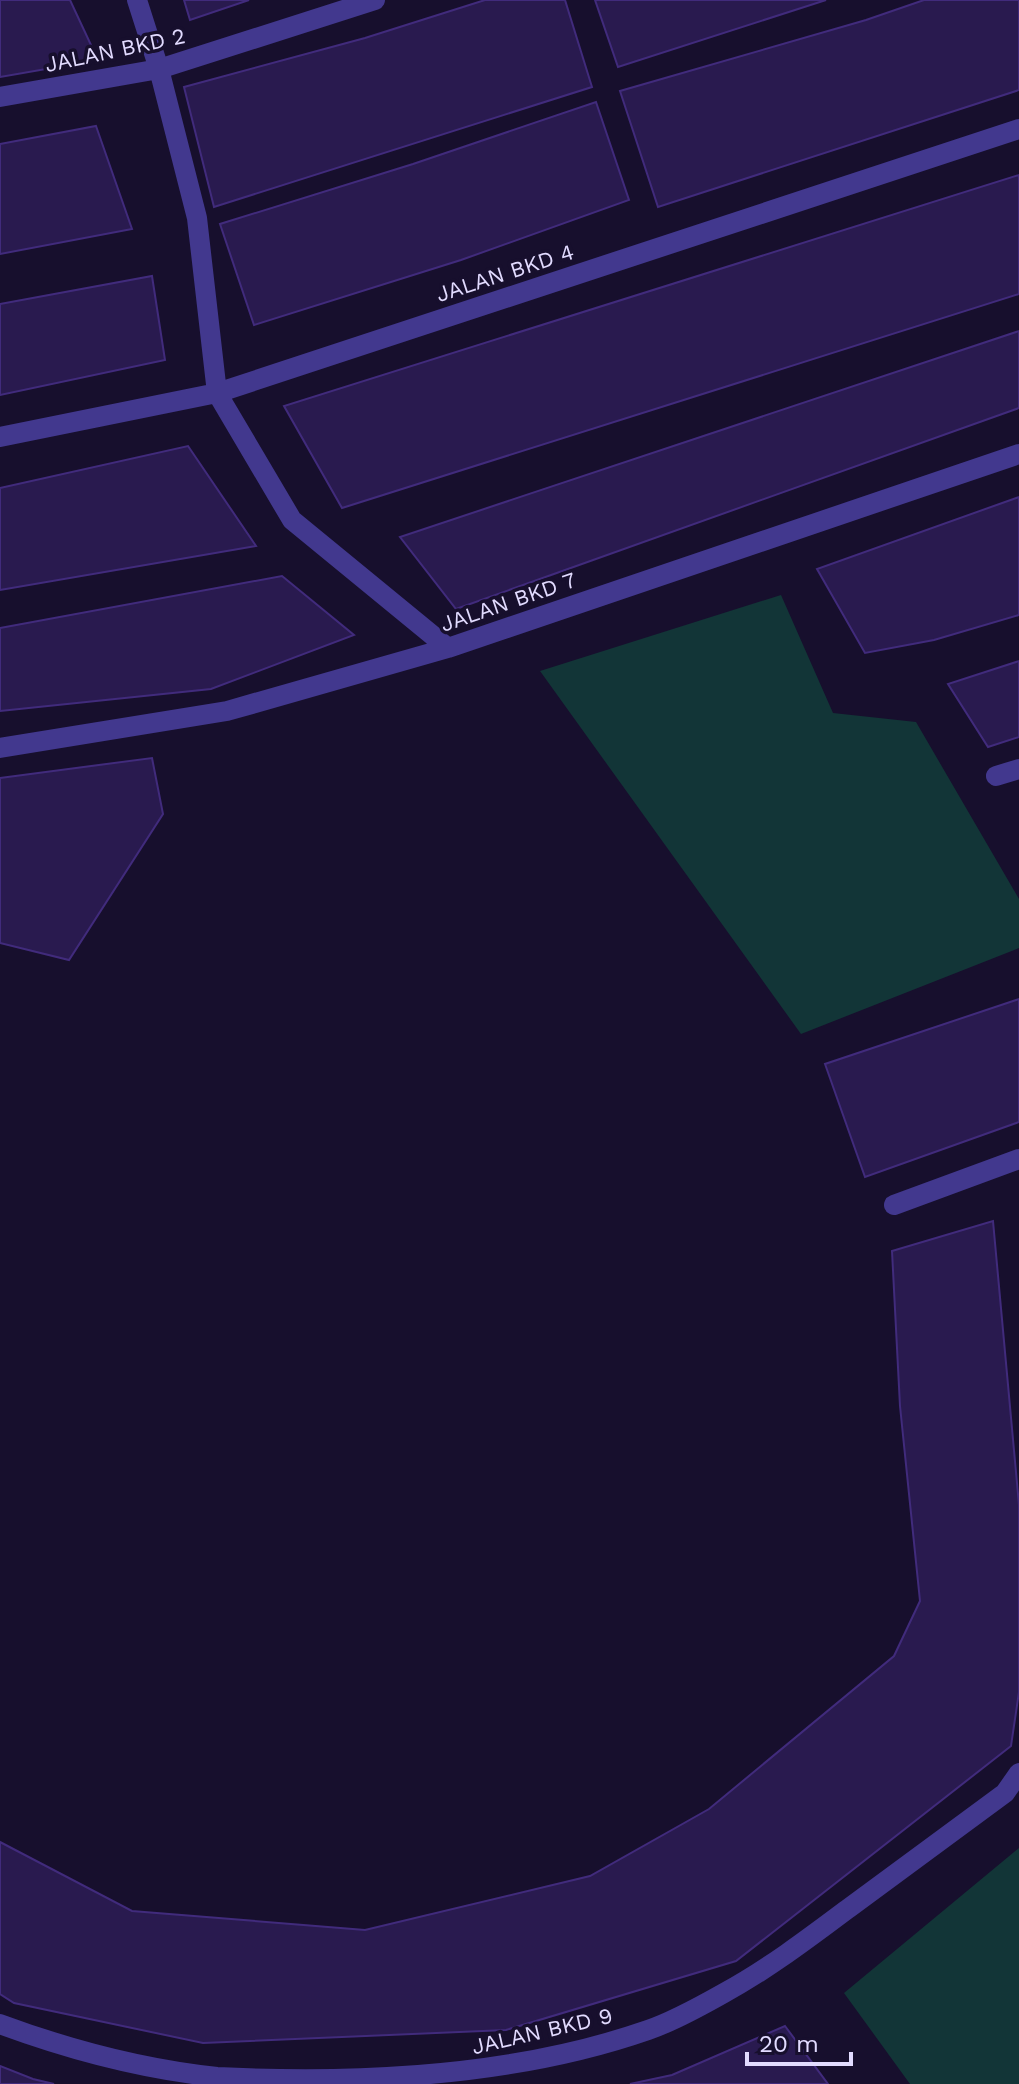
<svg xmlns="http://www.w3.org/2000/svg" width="1019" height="2084" font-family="'Work Sans',sans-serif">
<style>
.green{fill:#123537}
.building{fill:#291a4f;stroke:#412b7c;stroke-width:2}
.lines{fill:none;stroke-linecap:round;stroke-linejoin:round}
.street{stroke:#42388e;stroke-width:20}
.labels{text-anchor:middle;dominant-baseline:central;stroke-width:7;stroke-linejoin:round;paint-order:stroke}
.street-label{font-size:22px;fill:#e2dbff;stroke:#170f2d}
</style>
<rect width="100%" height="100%" fill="#170f2d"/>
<path class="green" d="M781 595 833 713 916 722 1019 899V948L801 1034 540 671Z
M1019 1848V2084H910L844 1993Z"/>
<path class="building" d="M0 0H70L98 60 0 77Z
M184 0H249L190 20Z
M485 0H565L592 87 214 207 184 87 365 38Z
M595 0H826L618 67Z
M924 0H1019V90L658 207 620 91 866 20Z
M596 102 629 200 461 260 254 325 220 224 413 164Z
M96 126 132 229 0 254V144Z
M1019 175V294L342 508 284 406Z
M152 276 165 360 0 395V304Z
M1019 331V408L456 609 400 537Z
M188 446 256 546 0 590V488Z
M1019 497V615L934 640 865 653 817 569Z
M282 576 354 635 211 689 0 711V628Z
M1019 661V737L988 747 948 684Z
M152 758 163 814 69 960 0 943V778Z
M1019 999V1122L865 1177 825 1064Z
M993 1221 1019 1505V1692L1011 1746 736 1961 506 2030 203 2043 14 2003 0 1994V1842L132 1911 365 1930 590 1876 709 1809 894 1656 920 1601 900 1406 892 1251Z
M785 2026 828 2084H630L672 2075Z
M0 2066 33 2079 54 2084H0Z"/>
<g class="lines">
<path class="street" d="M137 0 159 69 197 218 217 393 292 520 448 648
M0 97 159 69 375 0
M0 437 217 393 1019 129
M0 748 227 711 448 648 1019 454
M996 776 1019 769
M894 1205 1019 1159
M0 2024C70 2050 143 2069 217 2077 359 2084 513 2077 648 2030 672 2022 701 2006 724 1993 768 1969 809 1938 849 1908 901 1870 953 1831 1005 1793L1019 1773"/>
</g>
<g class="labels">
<g class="street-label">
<text transform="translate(115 50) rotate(-12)">JALAN BKD 2</text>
<text transform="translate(505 273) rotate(-18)">JALAN BKD 4</text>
<text transform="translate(508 602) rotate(-19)">JALAN BKD 7</text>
<text transform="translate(542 2031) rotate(-13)">JALAN BKD 9</text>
</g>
</g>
<path d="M747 2052v12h104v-12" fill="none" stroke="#e2dbff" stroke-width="4"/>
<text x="759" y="2052" font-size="24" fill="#e2dbff" stroke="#170f2d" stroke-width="6" paint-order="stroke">20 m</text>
</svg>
